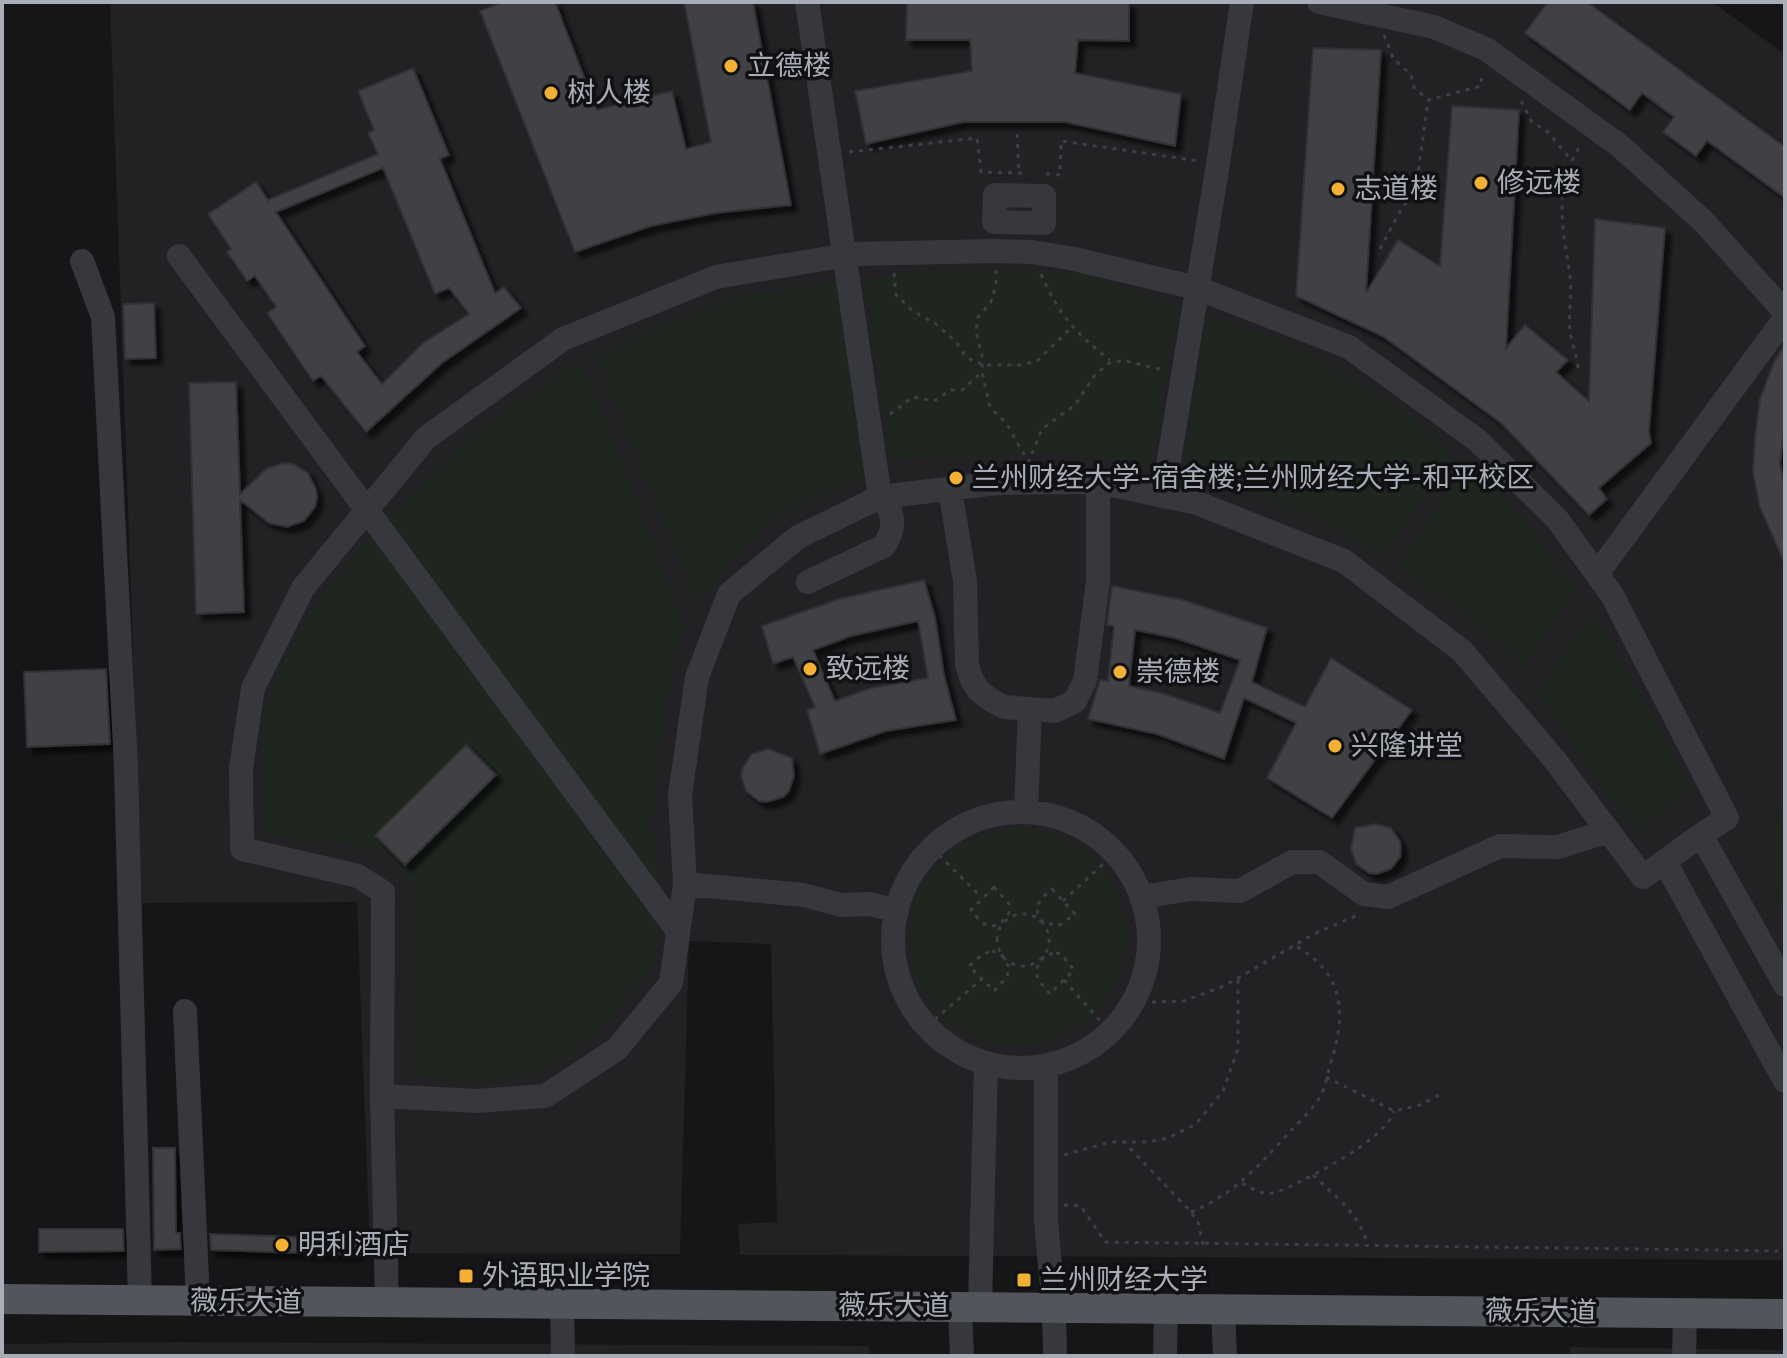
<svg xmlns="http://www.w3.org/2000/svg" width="1787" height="1358" font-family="'Varela Round','Noto Sans SC',sans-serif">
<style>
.built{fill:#222225}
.green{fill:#1e261f}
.building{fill:#404145;stroke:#303034;stroke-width:2;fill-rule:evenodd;filter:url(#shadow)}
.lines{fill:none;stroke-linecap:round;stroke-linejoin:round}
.path{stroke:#3d3f44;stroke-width:3;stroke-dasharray:4 6;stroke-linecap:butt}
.minor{stroke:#37383d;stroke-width:24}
.major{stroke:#53555c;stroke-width:30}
.poi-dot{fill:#f2b134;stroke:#111113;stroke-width:3}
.labels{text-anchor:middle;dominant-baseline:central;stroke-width:7;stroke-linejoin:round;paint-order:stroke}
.poi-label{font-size:28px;fill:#a8adb8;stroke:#111113;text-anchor:start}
.street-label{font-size:28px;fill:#a8adb8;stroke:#111113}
</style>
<defs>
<filter id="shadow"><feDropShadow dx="6" dy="6" stdDeviation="2" flood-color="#0009"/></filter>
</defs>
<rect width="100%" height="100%" fill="#161618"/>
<path class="built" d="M110 2H1712L1785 54V1260L740 1255 738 1224 777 1222 771 944 689 941 680 1254 370 1253 357 902 142 903Z
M177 1342 869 1346 870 1356H2V1344Z
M1570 1347 1785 1350V1356H1569Z"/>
<path class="green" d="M937 270 1076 272 1176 307 1150 468 1053 451 893 460 865 278Z
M837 282 863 477C833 489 792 504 767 524 740 548 718 577 697 605L597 357 653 329 745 295Z
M1207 316 1281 340 1397 405 1452 452 1381 557 1334 527 1259 495 1184 473Z
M582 361 685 627 677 649 665 706 650 828 660 890 390 520 436 469 506 409Z
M1468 465 1525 519 1576 591 1523 666C1487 627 1443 598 1399 568Z
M373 534 660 930 653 966 609 1019 562 1060 512 1079 459 1081 417 1076 421 932 415 882 395 856 364 847 262 833V722L285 659 327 589Z
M1594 613 1693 790 1636 833 1536 692Z
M1785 802V914C1767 879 1766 836 1785 802Z
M910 937a108 108 0 1 1 216 0a108 108 0 1 1-216 0Z"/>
<path class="building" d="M502 2H555L597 110 672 91 686 149 711 142 684 2H753L791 205 716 213 651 226 575 252 480 11Z
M907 2H1129V41L1078 40 1075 73 1181 94 1175 146 1065 122H963L866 144 855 91 972 71 970 40H906Z
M1548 2H1587L1785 147V198L1707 141 1696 156 1663 132 1674 117 1642 93 1630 110 1525 33Z
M1313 48 1381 50 1366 293 1398 240 1440 266 1452 106 1519 110 1506 348 1525 325 1568 360 1556 372 1589 401 1595 219 1665 228 1649 431 1651 443 1599 488 1607 499 1589 515 1501 423 1384 337 1296 296Z
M413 68 449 155 440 159 495 293 504 287 521 308 442 363 366 432 321 376 313 381 267 313 276 307 255 276 247 281 227 252 231 249 208 214 256 182 268 200 378 154 368 133 374 130 358 91ZM383 168 435 294 449 288 469 314 423 343 382 384 357 352 365 346 276 212Z
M154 303 156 358 125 359 123 304Z
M1785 343V423L1780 463 1785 490V564L1760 507 1753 472 1755 437 1760 399 1773 365Z
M236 382 240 494 266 469 284 463 293 464 308 473 316 489 317 498 315 507 304 521 287 527 269 523 240 500 244 612 196 614 189 383Z
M924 580 935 617 944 675 956 720 886 731 820 754 807 710 815 707 793 657 773 664 762 626 839 599ZM918 621 928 678 871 688 835 701 813 650 851 636Z
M1112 586 1183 600 1267 628 1252 682 1305 707 1331 658 1412 710 1332 818 1267 778 1296 723 1244 698 1224 759 1157 734 1088 719 1100 680 1108 681 1114 626 1107 625ZM1135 630 1175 638 1240 660 1220 713 1165 694 1129 686Z
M106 669 110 744 27 747 24 672Z
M466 745 496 775 405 865 375 835Z
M768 749 792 758 794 776 789 791 783 797 767 802 759 801 746 791 741 775 743 767 752 754Z
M1376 824 1391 828 1400 841 1401 849 1400 857 1391 869 1377 874 1369 873 1356 864 1351 849 1355 828Z
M153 1148H175L176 1233H180L181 1249 154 1250Z
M39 1229H123L124 1251 39 1252Z
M210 1234 359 1239 358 1255 211 1250Z"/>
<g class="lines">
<path class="path" d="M1384 35 1393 58 1411 75 1414 87 1428 100 1481 86 1482 73
M1521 101 1532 122 1547 131 1572 161
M1017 134 1019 173
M849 152 977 138 981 172 1022 173
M1046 174 1060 175 1061 141 1199 161
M1380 249 1403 206 1415 195 1428 101
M996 270V285L991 302 978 317 976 332 982 355V372L990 407 1007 424 1028 462
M894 273 896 295 913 311 936 324 955 341 967 358 983 365H1023L1038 360 1072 327
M1041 274C1059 315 1075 333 1110 360
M1578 368C1577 356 1572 344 1570 332 1568 311 1573 290 1569 269 1562 222 1553 187 1582 143
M890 414 913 397 934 401 951 390H962L982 372
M1028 463 1042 429 1075 405 1095 375 1111 362 1126 361 1163 370
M932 848 982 898
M994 887 1009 904V913L1000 924C986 930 979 920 971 910Z
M1052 889 1075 914 1058 926 1041 921C1032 907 1040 899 1052 889Z
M1063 901 1115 853
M997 940a26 26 0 1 1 52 0a26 26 0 1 1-52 0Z
M992 951 1001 954 1009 967 1007 977 994 991 969 966 983 954Z
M1056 953 1061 954 1074 970 1050 994 1038 980 1036 969 1045 955Z
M1064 980 1110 1032
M1132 1003 1184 1001 1224 986 1314 934 1360 914
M927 1026 982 979
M1326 1077 1394 1111 1420 1105 1443 1093
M1123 1141 1191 1212 1198 1222 1203 1245
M1064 1155 1110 1142H1148L1168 1138 1196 1124 1223 1091 1238 1049V978
M1313 1175C1337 1198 1359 1213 1368 1246
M1242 1183C1263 1195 1267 1197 1289 1187 1316 1174 1386 1139 1394 1111
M1064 1205 1081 1206 1105 1242 1785 1251
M1191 1212C1231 1196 1257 1168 1286 1136 1296 1125 1309 1113 1318 1100 1325 1091 1327 1076 1330 1065 1347 1014 1345 973 1294 945"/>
<path class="minor" d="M807 2 880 497C895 512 896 528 884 546L808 582
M1319 2 1434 27 1486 49 1620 146 1703 221 1785 312
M995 195 1044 196V223L994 222Z
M179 256 678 931
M82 261 103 317 126 767 140 1301
M950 489 965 581 967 664 971 678 979 691 991 700 1004 707 1055 711 1075 701 1085 681 1098 581V482
M1163 496 1218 164 1242 2
M1597 574 1785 318
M1026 811 1030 709
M893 940a128 128 0 1 1 256 0a128 128 0 1 1-256 0Z
M1701 835 1643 877 1554 759 1462 651 1344 561 1197 503 1098 482 997 483 880 497 798 537 729 594 697 677 680 795 685 884 671 983 617 1049 545 1096 476 1101 382 1096 383 892 358 876 242 849 241 768 253 688 303 588 426 438 563 339 716 277 853 254 995 251 1032 252 1070 258 1197 288 1349 347 1477 440 1557 519 1612 595 1727 818 1701 835 1785 985
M1665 862 1785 1081
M685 884 804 895 841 905 870 904 897 911
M1141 897 1191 889 1240 891 1292 862H1319L1364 894 1388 897 1500 846 1558 847 1608 831
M185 1011 198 1301
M1046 1066V1222L1054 1308 1055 1356
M382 1096 387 1303
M562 1304 563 1356
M960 1307 962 1356
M980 1307 986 1064
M1223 1309 1225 1356
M1165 1356 1166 1308
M1684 1356 1685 1314"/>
<path class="major" d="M2 1299 1785 1314"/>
</g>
<g class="poi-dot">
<circle cx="731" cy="66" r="8"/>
<circle cx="551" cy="93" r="8"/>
<circle cx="1481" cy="183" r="8"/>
<circle cx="1338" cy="189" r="8"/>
<circle cx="956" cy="478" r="8"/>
<circle cx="810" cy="669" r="8"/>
<circle cx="1120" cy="672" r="8"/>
<circle cx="1335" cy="746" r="8"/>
<circle cx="282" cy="1245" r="8"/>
<rect x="458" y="1268" width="16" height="16" rx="4"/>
<rect x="1016" y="1272" width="16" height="16" rx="4"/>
</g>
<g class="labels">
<g class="poi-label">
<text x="747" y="66">立德楼</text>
<text x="567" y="93">树人楼</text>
<text x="1497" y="183">修远楼</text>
<text x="1354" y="189">志道楼</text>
<text x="972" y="478">兰州财经大学-宿舍楼;兰州财经大学-和平校区</text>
<text x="826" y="669">致远楼</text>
<text x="1136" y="672">崇德楼</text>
<text x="1351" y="746">兴隆讲堂</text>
<text x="298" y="1245">明利酒店</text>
<text x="482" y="1276">外语职业学院</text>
<text x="1040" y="1280">兰州财经大学</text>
</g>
<g class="street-label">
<text transform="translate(246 1302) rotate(1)">薇乐大道</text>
<text x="894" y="1306">薇乐大道</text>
<text transform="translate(1541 1312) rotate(1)">薇乐大道</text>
</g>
</g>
<rect width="1787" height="1358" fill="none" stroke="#a8adb8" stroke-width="8"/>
</svg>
